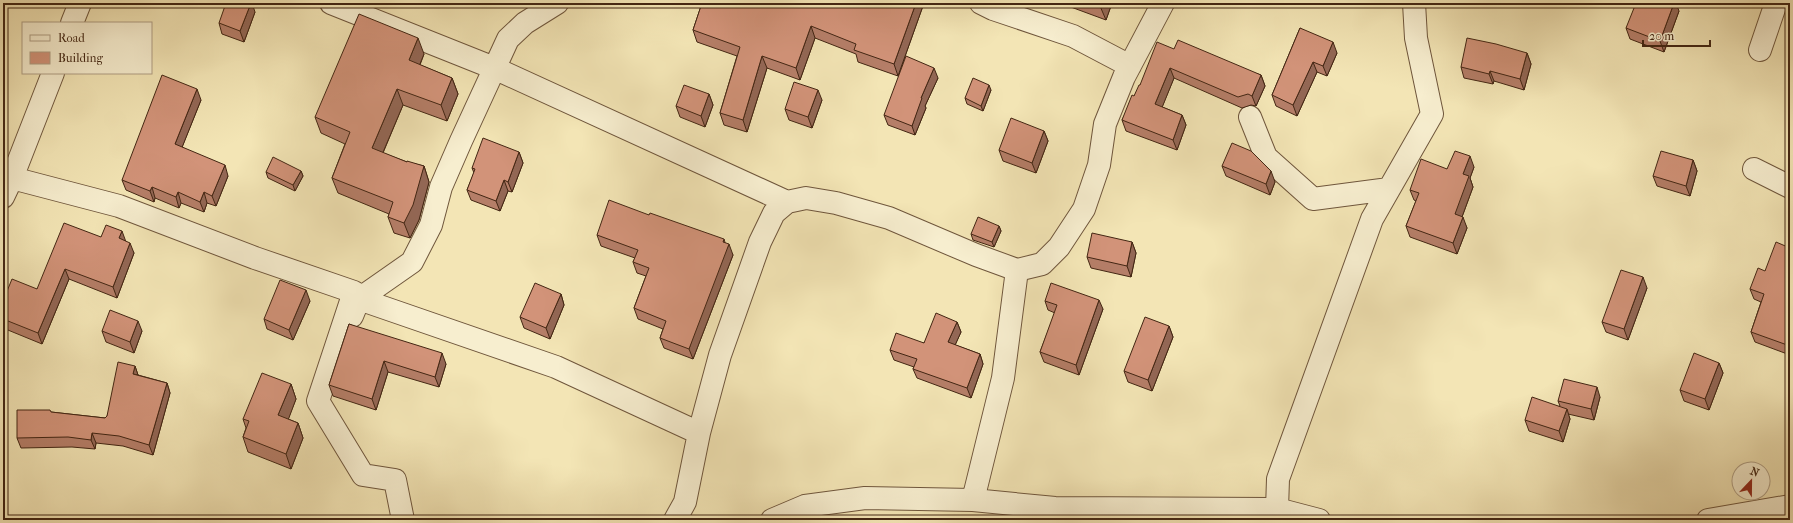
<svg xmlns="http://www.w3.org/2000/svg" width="1793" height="523" font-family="'IM FELL French Canon',serif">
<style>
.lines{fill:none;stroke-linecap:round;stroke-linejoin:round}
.minor-casing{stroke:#6f563c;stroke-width:24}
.minor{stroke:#f7eecf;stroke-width:22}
.wall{fill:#b57e68;stroke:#432613}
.shaded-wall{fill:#936755;stroke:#432613}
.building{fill:#d29379;stroke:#432613}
</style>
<rect width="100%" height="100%" fill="#f3e5b5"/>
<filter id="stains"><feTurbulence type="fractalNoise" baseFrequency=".005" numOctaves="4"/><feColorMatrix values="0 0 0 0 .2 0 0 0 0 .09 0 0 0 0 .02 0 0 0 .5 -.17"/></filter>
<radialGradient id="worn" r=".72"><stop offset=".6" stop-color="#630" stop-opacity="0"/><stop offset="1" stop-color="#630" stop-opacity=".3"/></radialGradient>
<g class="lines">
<defs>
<path id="minor" d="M331 3 494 68 787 202
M981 3 993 9 1073 36 1130 66
M72 23 80 3
M1760 50 1776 3
M1250 117 1266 157 1313 199 1389 189
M1754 169 1790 187
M12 178 53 73
M3 197 12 178 119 206 255 258 354 292 318 401 363 475 395 480 403 520
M359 299 556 367 699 433
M352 316 359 299 412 262 431 225 441 187 461 141 508 39 525 23 557 3
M973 500 1003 378 1017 270
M1277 509 1278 479 1372 219 1432 114 1416 38 1414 3
M675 520 685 502 699 433 720 355 760 242 774 213 787 202 806 198 836 203 889 218 976 255 1017 270 1042 264 1059 247 1084 209 1099 165 1105 124 1124 77 1163 3
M772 520 805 506 865 498 973 500 1055 508 1277 509 1319 520
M1708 520 1790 506"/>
</defs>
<use href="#minor" class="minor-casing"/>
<use href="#minor" class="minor"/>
</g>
<path class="wall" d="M702 3H924L898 76 858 62 856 54 815 38 800 80 767 68 747 132 724 125 720 113 737 56 697 42 693 30Z
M1060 3H1112L1106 20Z
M1679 11 1664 52 1630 39 1626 28Z
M255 12 244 42 222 34 219 23Z
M1300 28 1337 53 1327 76 1317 72 1297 116 1276 106 1272 95Z
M1174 49 1261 75 1265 86 1256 106 1251 105 1242 108 1174 78 1162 107 1182 115 1186 125 1177 150 1126 131 1122 120 1140 85Z
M1527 53 1531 64 1524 90 1494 81 1493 84 1464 78 1461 67Z
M424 54 420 65 452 78 458 94 447 121 403 105 383 153 407 162 424 166 429 182 419 220 410 238 394 233 388 217 389 214 338 193 332 178 345 144 321 133 315 117Z
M938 78 925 106 926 108 915 135 888 125 884 115Z
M991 90 983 111 967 104 965 98Z
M709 94 713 105 705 127 680 117 676 106Z
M201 100 182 147 228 176 216 206 207 203 204 212 181 203 179 208 155 198 154 202 126 190 122 180Z
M822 100 812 128 789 120 785 109Z
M1044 131 1048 141 1036 173 1003 161 999 150Z
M519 152 523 163 512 192 508 191 500 211 471 200 467 190 474 173 472 168Z
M1693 160 1697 171 1690 196 1657 186 1653 176Z
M1222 166 1275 182 1270 195 1226 176Z
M1474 167 1470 178 1473 187 1462 217 1467 228 1457 254 1410 237 1406 226 1416 201 1414 200 1410 190 1447 169Z
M301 171 303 176 295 191 268 178 266 172Z
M649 215 725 243 733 255 693 359 664 348 660 338 663 329 638 319 634 308 646 276 637 273 633 262 635 258 601 246 597 235Z
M999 226 1001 231 994 247 973 240 971 234Z
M101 237 125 240 134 253 117 298 69 279 42 344 3 328V301L37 289Z
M1132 242 1136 253 1131 277 1091 268 1087 257Z
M1790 248V355L1755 342 1751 332 1761 302 1754 299 1750 289 1765 271Z
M1647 288 1628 340 1606 332 1602 322Z
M561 294 564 305 550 339 524 328 520 317Z
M310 301 293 340 267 329 264 319Z
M1045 301 1103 309 1079 375 1044 362 1040 352 1055 313 1048 310Z
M957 322 961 332 955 345 980 354 983 364 971 398 917 378 913 369 914 367 894 360 890 350 924 343Z
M349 324 446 364 439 387 388 372 376 410 333 396 329 385Z
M1169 326 1173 337 1152 391 1128 382 1124 371Z
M102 331H142L134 353 106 342Z
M1719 363 1723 373 1709 410 1684 401 1680 390Z
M135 366 138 375 167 383 170 393 153 455 123 446 96 443 95 449 72 447 21 448 17 438 51 412 105 418 107 416Z
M291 384 296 399 288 419 298 423 303 438 291 469 248 452 243 437 246 428 243 419Z
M1600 397 1594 420 1568 414 1570 419 1563 442 1529 431 1525 420 1560 406 1558 401Z"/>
<path class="shaded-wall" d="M251 3H252L255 12 244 42 240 31Z
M916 3H924L898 76 894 64Z
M1102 3H1112L1106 20 1100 6Z
M1674 3H1676L1679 11 1664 52 1660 41Z
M811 26 815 38 800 80 796 68Z
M418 38 424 54 415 76 409 60Z
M1333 42 1337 53 1327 76 1323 66Z
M1527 53 1531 64 1524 90 1520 79Z
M762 56 767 68 747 132 743 120Z
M1313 62 1317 72 1297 116 1293 105Z
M934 68 938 78 925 106 926 108 915 135 912 126 921 98Z
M1170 68 1174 78 1159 115 1155 104Z
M1490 71 1494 81 1493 84 1489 74Z
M1261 75 1265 86 1256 106 1252 96Z
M452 78 458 94 447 121 441 105Z
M989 85 991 90 983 111 981 106Z
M197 89 201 100 179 155 175 144Z
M397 89 403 105 378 164 372 148Z
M818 90 822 100 812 128 808 117Z
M709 94 713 105 705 127 701 116Z
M1182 115 1186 125 1177 150 1173 140Z
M1044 131 1048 141 1036 173 1032 163Z
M519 152 523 163 512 192 508 182Z
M1470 156 1474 167 1470 178 1473 187 1459 225 1455 214 1463 174Z
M1693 160 1697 171 1690 196 1686 186Z
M225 165 228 176 216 206 212 196Z
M424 166 429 182 419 220 410 238 404 223Z
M301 171 303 176 295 191 293 185Z
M1271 171 1275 182 1270 195 1266 184Z
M504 180 508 191 500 211 496 201Z
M152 187 155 198 154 202 150 191Z
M178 192 181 203 179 208 176 197Z
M204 192 207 203 204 212 200 202Z
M1463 217 1467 228 1457 254 1453 243Z
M999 226 1001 231 994 247 992 242Z
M122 231 126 242 119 238Z
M724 239 727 249 729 244 733 255 693 359 689 349Z
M1132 242 1136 253 1131 277 1127 266Z
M130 243 134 253 117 298 113 287Z
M65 269 69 279 42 344 38 333Z
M1643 277 1647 288 1628 340 1624 329Z
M306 290 310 301 293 340 289 330Z
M561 294 564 305 550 339 546 328Z
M1099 300 1103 309 1079 375 1076 365Z
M138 321 142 331 134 353 130 342Z
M957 322 961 332 952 352 948 342Z
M1169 326 1173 337 1152 391 1148 380Z
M442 353 446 364 439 387 435 377Z
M980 354 983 364 971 398 967 388Z
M384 361 388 372 376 410 372 399Z
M1719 363 1723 373 1709 410 1705 399Z
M135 366 138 375 133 374Z
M167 383 170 393 153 455 149 445Z
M291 384 296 399 284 431 278 415Z
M1597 387 1600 397 1594 420 1591 409Z
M1567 409 1570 419 1563 442 1559 431Z
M298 423 303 438 291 469 286 454Z
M92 433 96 443 95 449 91 440Z"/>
<path class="building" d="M226 3H251L240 31 219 23Z
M702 3H916L894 64 854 50 856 44 811 26 796 68 762 56 743 120 720 113 740 47 693 30Z
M1092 3H1102L1100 6Z
M1636 3H1674L1660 41 1626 28Z
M359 14 418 38 409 60 452 78 441 105 397 89 372 148 407 162V161L424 166 413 205 404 223 388 217 393 202 332 178 350 132 315 117Z
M1300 28 1333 42 1323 66 1313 62 1293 105 1272 95Z
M1467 38 1496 44 1527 53 1520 79 1490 71 1489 74 1461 67Z
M1178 40 1261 75 1252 96 1248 94 1238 97 1170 68 1155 104 1182 115 1173 140 1122 120 1132 95 1134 96 1139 85H1140L1157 42 1174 49Z
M906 56 934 68 921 98H922L912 126 884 115Z
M162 75 197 89 175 144 225 165 212 196 204 192 200 202 178 192 176 197 152 187 150 191 122 180Z
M973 78 989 85 981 106 965 98Z
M794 82 818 90 808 117 785 109Z
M684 85 709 94 701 116 676 106Z
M1011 118 1044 131 1032 163 999 150Z
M483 138 519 152 508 182 504 180 496 201 467 190 475 169 472 168Z
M1232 143 1251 151 1271 171 1266 184 1222 166Z
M1455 151 1470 156 1463 174 1469 176 1455 214 1463 217 1453 243 1406 226 1419 193 1410 190 1421 159 1447 169Z
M1661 151 1693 160 1686 186 1653 176Z
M273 157 301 171 293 185 266 172Z
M609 200 649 215 650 213 724 239 723 242 729 244 689 349 660 338 666 321 634 308 649 268 633 262 638 250 597 235Z
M978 217 999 226 992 242 971 234Z
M64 223 101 237 106 225 122 231 119 238 130 243 113 287 65 269 38 333 3 319V301L12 279 37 289Z
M1092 233 1132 242 1127 266 1087 257Z
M1776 242 1790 248V346L1751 332 1764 294 1750 289 1758 268 1765 271Z
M1621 270 1643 277 1624 329 1602 322Z
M280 280 306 290 289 330 264 319Z
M535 283 561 294 546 328 520 317Z
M1051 283 1099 300 1076 365 1040 352 1057 305 1045 301Z
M110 310 138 321 130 342 102 331Z
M936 313 957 322 948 342 980 354 967 388 913 369 917 359 890 350 896 333 924 343Z
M1145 317 1169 326 1148 380 1124 371Z
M349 324 442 353 435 377 384 361 372 399 329 385Z
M1694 353 1719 363 1705 399 1680 390Z
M118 362 135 366 133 374 167 383 149 445 119 436 92 433 91 440 68 437 17 438V410H50L51 412 105 418 107 416Z
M262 373 291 384 278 415 298 423 286 454 243 437 249 421 243 419Z
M1564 379 1597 387 1591 409 1558 401Z
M1532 397 1567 409 1559 431 1525 420Z"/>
<rect width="1793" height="523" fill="none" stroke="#f3e5b5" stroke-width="16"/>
<rect x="4" y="4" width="1785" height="515" fill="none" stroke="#432613" stroke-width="2"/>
<rect x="8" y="8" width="1777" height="507" fill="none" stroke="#432613"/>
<rect x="22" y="22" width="130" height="52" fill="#f7eecf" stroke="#af9e84"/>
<rect x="30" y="35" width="20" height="6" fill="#f7eecf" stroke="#af9e84"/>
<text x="58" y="42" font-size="12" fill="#432613">Road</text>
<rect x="30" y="52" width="20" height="12" fill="#d29379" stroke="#af9e84"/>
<text x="58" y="62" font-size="12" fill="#432613">Building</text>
<g transform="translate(1751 481) rotate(22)"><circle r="19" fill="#f7eecf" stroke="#af9e84"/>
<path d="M0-3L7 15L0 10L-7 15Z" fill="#8f2418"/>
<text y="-6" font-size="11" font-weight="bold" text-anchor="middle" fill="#432613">N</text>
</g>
<path d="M1643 40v6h67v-6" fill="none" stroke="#432613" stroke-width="2"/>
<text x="1649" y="40" font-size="12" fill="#432613" stroke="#f7eecf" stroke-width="3" paint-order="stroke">20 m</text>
<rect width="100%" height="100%" filter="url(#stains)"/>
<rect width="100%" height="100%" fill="url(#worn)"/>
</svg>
